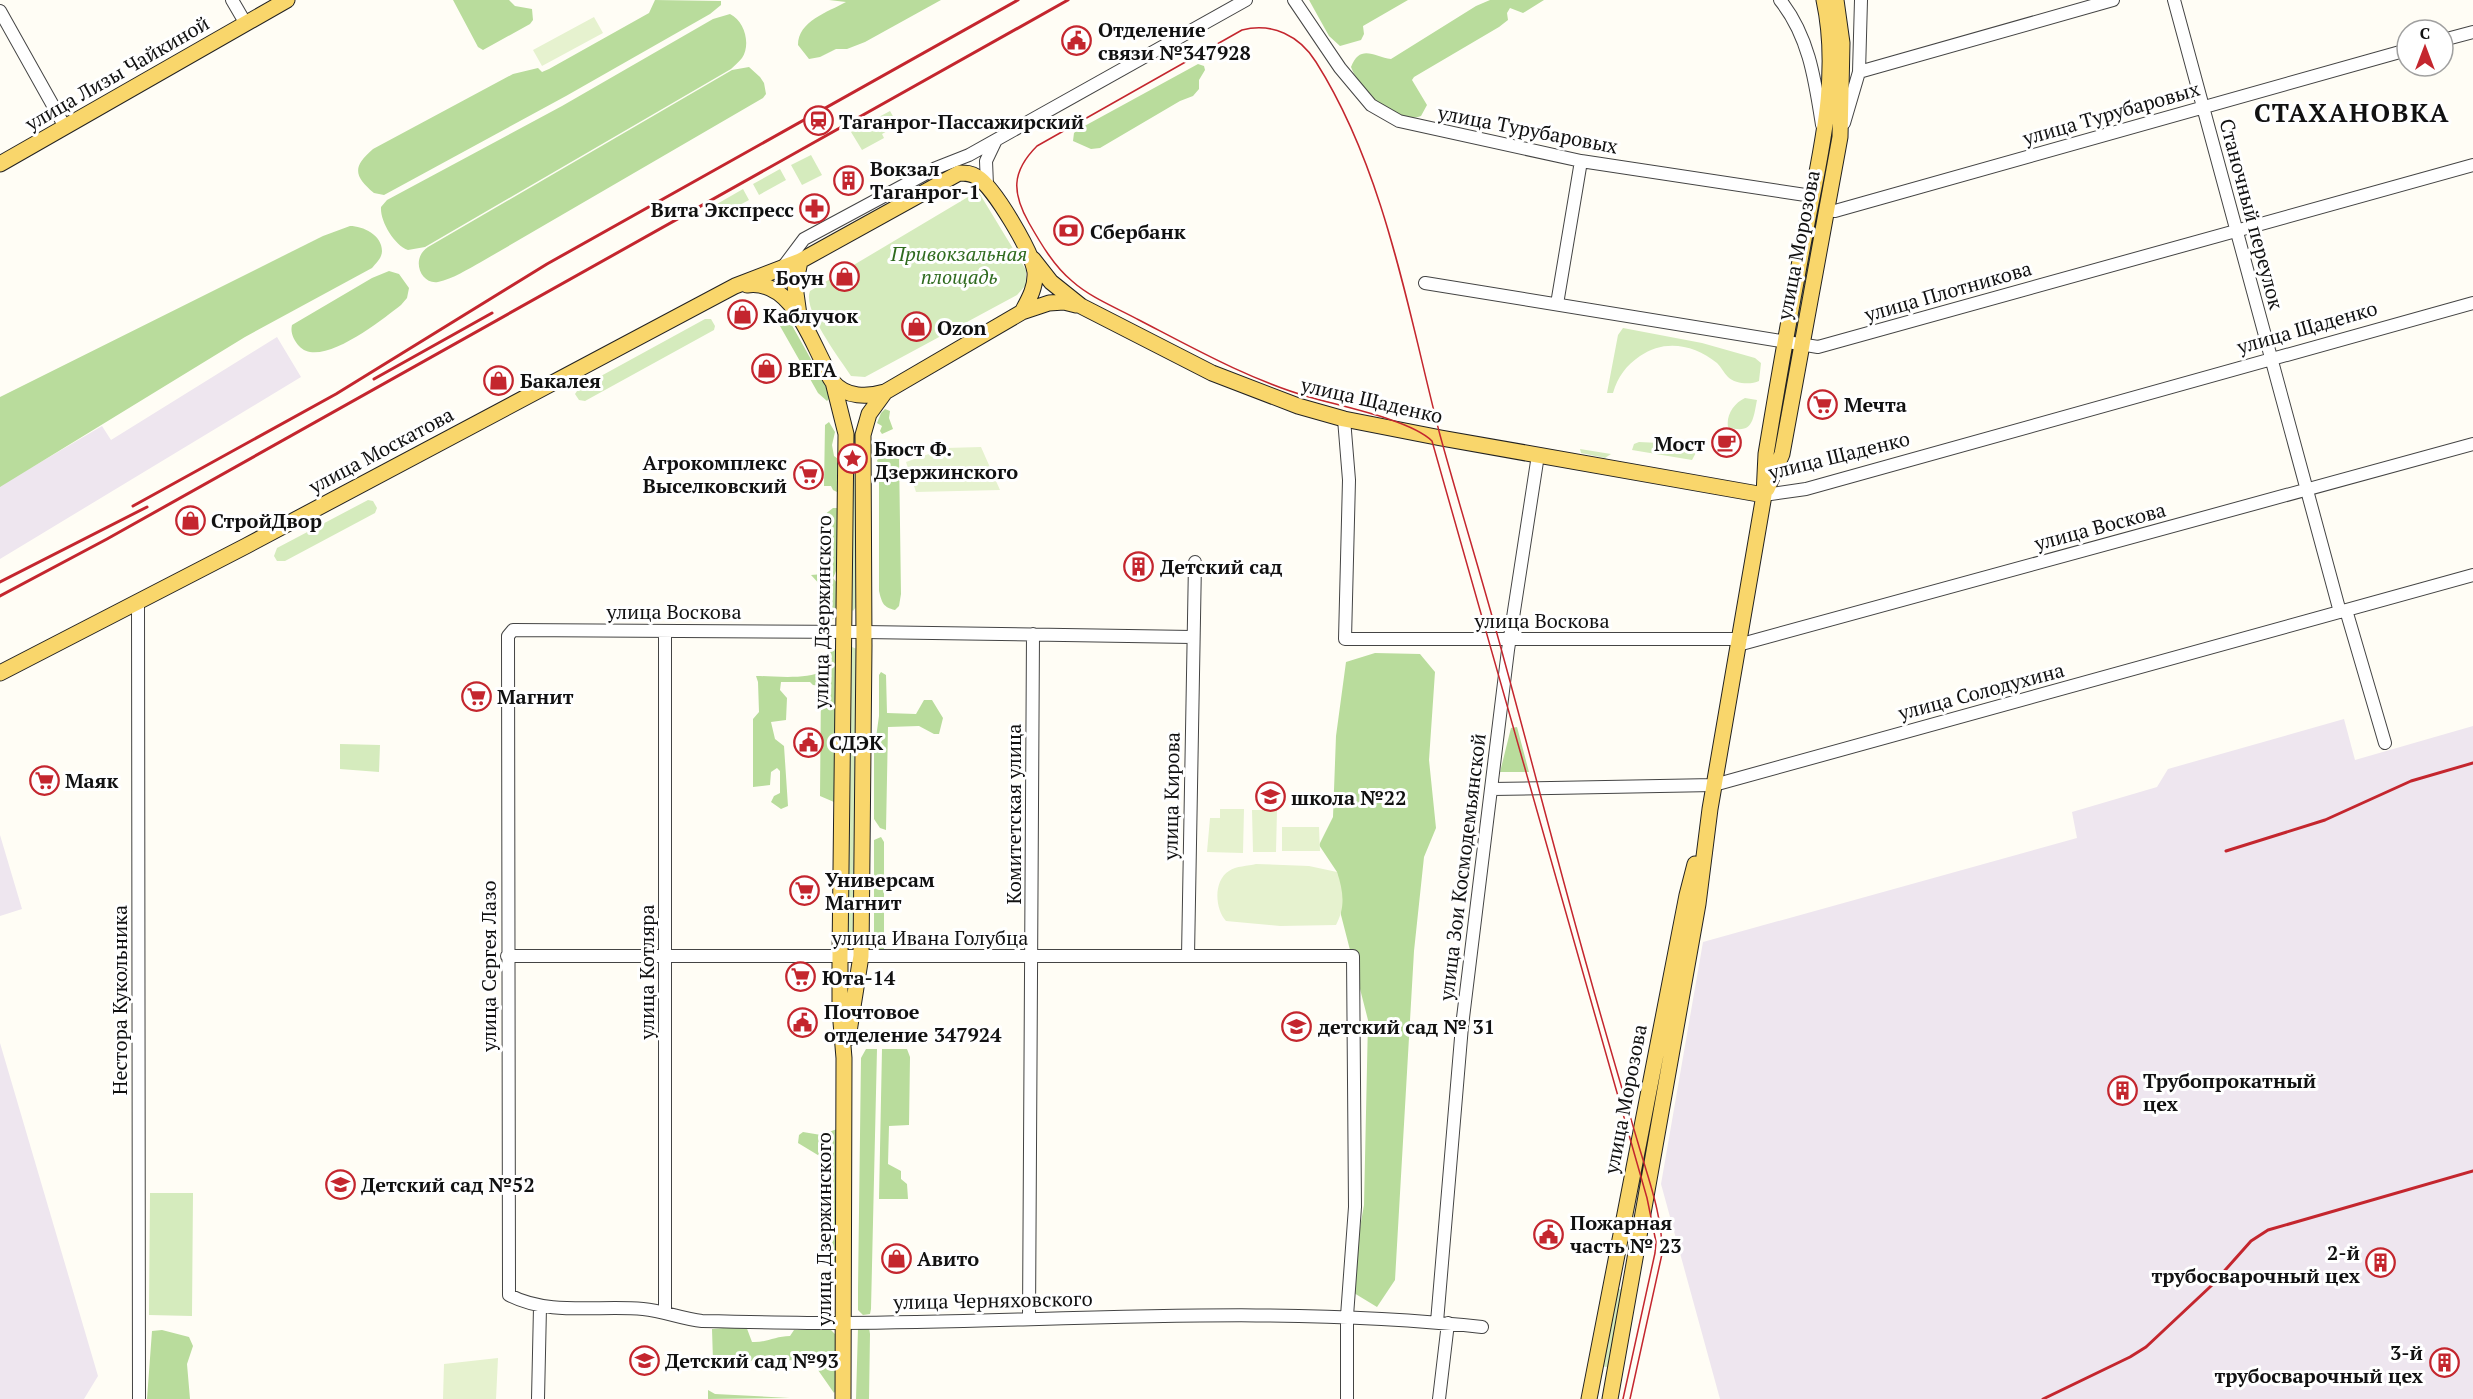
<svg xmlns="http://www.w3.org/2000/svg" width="2473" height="1399" font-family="'PT Serif',serif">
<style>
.industrial{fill:#eee6ef}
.green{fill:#d5ebbd}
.forest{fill:#b9dc9c}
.pitch{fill:#e6f2cf}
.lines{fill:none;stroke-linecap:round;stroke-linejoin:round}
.minor-casing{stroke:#444;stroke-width:14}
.major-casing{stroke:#222;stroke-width:17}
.minor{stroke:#fff;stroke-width:12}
.major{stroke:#f9d66b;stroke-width:15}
.tram{stroke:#c4262e;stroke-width:1.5}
.rail{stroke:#c4262e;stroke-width:3}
.labels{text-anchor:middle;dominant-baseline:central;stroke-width:6;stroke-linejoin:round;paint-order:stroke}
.poi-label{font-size:20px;font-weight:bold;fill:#111;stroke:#fff;text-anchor:start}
.street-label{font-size:20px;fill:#111;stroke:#fff}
.park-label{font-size:20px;font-style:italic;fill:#2f6b1f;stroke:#fff}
.district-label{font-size:26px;font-weight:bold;letter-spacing:1.5px;fill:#111;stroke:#fff}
</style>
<rect width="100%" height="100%" fill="#fffdf5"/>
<path class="industrial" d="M277 337 301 377 0 559V486L102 426 111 440Z
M2344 719 2355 760 2473 726V1399H1720L1661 1184 1703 942 2077 838 2072 812 2157 787 2168 769Z
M0 835 22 909 0 916Z
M0 1043 98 1376 84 1399H0Z"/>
<path class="green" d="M890 111 898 125 882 134 884 138 862 150 851 132Z
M1828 141 1833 142 1798 334 1793 333Z
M811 155 822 175 802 185 791 165Z
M780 169 786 180 759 195 753 184Z
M743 189 749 200 723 214 717 204Z
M978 191 1026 270V285L1017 295 865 377 851 376C840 359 802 310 810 291Z
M705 319H711L715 326 714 330 585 401 579 400 575 394 579 388Z
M1623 328 1702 343 1755 358 1761 363 1759 381C1751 385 1735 384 1728 377 1724 373 1721 367 1717 363 1694 344 1664 339 1640 356 1626 366 1618 376 1613 393H1607L1618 335Z
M1788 354 1794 355 1778 451 1771 450Z
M1745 398 1757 400C1753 420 1753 435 1728 427 1726 415 1734 403 1745 398Z
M1700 438 1699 447 1692 460 1632 450 1634 444 1639 442 1680 444Z
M1580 449 1611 454 1605 458 1581 453Z
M850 462H856V607L853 611 849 607Z
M368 500 373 501 377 508 375 513 285 561H277L274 556 277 548Z
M852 647 857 649 854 941 851 945 847 941 848 650Z
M340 744 380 745 379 772 340 769Z
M150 1193H193L192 1316 149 1315Z
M1614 1288 1624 1290 1611 1368 1601 1366Z"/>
<path class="forest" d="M453 0H509L515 6 532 9 533 20 530 24 483 50 478 47Z
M655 0 721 1V5L710 14 566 96 384 195 374 193C354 176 352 167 373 149L513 74 538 68 542 72 549 69 649 13Z
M829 0H941L865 42 847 49H836L820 57 809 59 798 45C798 21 828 12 846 2Z
M1309 0H1408L1363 26 1364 34 1361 40 1340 46 1329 36Z
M1490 0H1544L1523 13 1510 8 1507 13 1508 20 1499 27 1414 77 1412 80 1427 105 1421 116C1390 127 1361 92 1351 67 1360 43 1375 57 1391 59L1476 6Z
M730 14C745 21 751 45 742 58 739 62 735 65 731 69L425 247 408 250C394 245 380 221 381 207L387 200 562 106 713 19Z
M1198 64 1204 66 1205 70 1199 80V89L1193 96 1180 101 1100 148 1091 149 1073 141 1074 133 1079 129Z
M749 67 760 77 764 83 766 94 763 98 481 262C468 269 453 279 438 282 421 285 410 259 428 247L732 70Z
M350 226C363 226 382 235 382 251 382 258 376 263 372 268L245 337 0 487V397L323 236Z
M389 271 399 274 409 288 407 298 401 305C383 319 320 370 299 346 294 340 290 333 292 325L372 278Z
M780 310 785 313 826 386 829 399 827 401 818 393 776 319V312Z
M885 409 890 411 889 418 893 429 882 434 880 431 882 426 877 423 881 413Z
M829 422 835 432 832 445 834 456 841 461 840 490 837 492 833 490 831 486H824L825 425Z
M894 444 898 448 899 454 901 594 899 606 895 610C883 607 882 603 879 591V474L884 469 878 464 877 460 882 457 880 448 885 445Z
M833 508H837C842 530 843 559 833 578L837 583C837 597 843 617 828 622L823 615V588L811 575 823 574 824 515Z
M832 648 837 650 836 797 834 802 820 796 821 686 813 685 810 682H781L780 690 787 698 786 720 771 722 775 739 784 746 788 806 781 809 771 802 774 796 780 793V771L777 768 771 772 770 785 753 787V719L759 712 758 682 756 676C772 676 808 680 822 671V660Z
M1375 653 1420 654 1435 672 1429 760 1436 828 1424 857 1414 951 1395 1280 1377 1307 1349 1290 1364 1205 1368 1020 1341 915 1337 872 1319 845 1333 817 1336 736 1346 662Z
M881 672 886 675 887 713 916 714 924 700H932L943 718 939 734H934L919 726 888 727 886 830 880 828 874 819V752L879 716V675Z
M1517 727 1529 772H1500L1511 728Z
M881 837 884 842V949L881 951 874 949V840Z
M866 1049H877L871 1309 870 1314 863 1315 858 1310V1289L861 1058Z
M882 1049H907L910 1057 909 1125 889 1126 888 1164 901 1171V1179L907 1184 908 1199H879Z
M837 1129 838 1266 831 1264V1163L798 1143 799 1135 803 1132 821 1135Z
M746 1326 752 1342C766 1343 775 1336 790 1336L794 1330H831L837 1336 838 1387 834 1393 811 1360 713 1361 712 1329Z
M858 1328H869L870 1334 869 1399H856Z
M162 1330 189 1337 193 1346 187 1364 190 1399H147L152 1331Z
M708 1390 715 1394 790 1398 708 1399Z"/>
<path class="pitch" d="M594 17 603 33 542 66 533 50Z
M981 447 1000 490 916 492 906 462 946 448Z
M1220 809H1244L1243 853 1207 852 1210 818H1220Z
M1252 810H1277L1276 852H1253Z
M1282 827H1319L1320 851H1282Z
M1256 864 1309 866 1337 872C1343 890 1346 907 1336 925L1280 926 1226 921C1215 909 1213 881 1229 871 1236 866 1248 866 1256 864Z
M498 1358 496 1399H443L444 1364Z"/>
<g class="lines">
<defs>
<path id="minor" d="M232 0 246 24
M1294 0 1340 68 1371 105 1399 121 1581 161 1812 196
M1780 0C1809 36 1815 80 1822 125
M2174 0 2340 612
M0 11 65 127
M2443 40 2473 32
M1859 72 2113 0
M1844 123 1859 72 1861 0
M987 185 986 161 996 140
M1826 210 1835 211 2407 50
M783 267 804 239 936 168 969 155 1246 0
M1425 283 1818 347 2473 165
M1557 304 1581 161
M1344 419 1349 480 1345 639H1739
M1764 495 1806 489 2473 303
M138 602 139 1399
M2346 610 2385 743
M665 631V1313
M1192 637 864 632 513 630 508 636 509 1295C549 1316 599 1305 643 1309 664 1311 682 1319 702 1321 749 1322 796 1323 843 1323 1056 1322 1269 1304 1482 1327
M1738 645 2473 444
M1492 789 1714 785 2473 575
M507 956H1353L1355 1207 1347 1316V1399
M1188 956 1195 562
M1029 1318 1033 634
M1437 1322 1462 1026 1508 650 1538 455
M538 1399 540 1307
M1439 1399 1448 1323"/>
<path id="major" d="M0 164 287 0
M1033 259 1051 282 1081 306 1212 373 1298 406 1344 419 1441 438 1764 495
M747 285C790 279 808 334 825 366 827 371 829 378 833 382 846 398 868 397 885 392L1022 312 1049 303 1064 302 1076 305
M799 315 795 286 800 261
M833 382 846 434 840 956V1010L844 1058 843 1399
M1767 489 1782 454 1840 137 1842 43 1836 0
M0 673 246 546 735 286 800 261 959 173C966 173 971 173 977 177 994 187 1032 252 1035 272 1036 287 1029 299 1022 312
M848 1038 861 956 864 645 863 435 869 414 885 392
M1589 1399 1687 895 1695 864
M1610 1399 1698 904 1710 809 1764 495 1766 454C1778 381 1791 308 1805 234 1819 158 1841 78 1824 0"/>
</defs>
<use href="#minor" class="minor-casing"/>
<use href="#major" class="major-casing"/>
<use href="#minor" class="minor"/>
<use href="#major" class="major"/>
<path class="tram" d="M1623 1399 1655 1253 1656 1242 1647 1198 1635 1156 1432 441C1411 420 1340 406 1309 397 1250 380 1193 348 1139 320 1117 308 1091 298 1072 281 1054 266 1041 244 1029 223 1012 193 1011 172 1037 146L1242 30C1272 22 1300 36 1316 62 1385 171 1408 311 1440 435 1459 504 1480 572 1499 641 1529 750 1557 860 1588 970 1604 1028 1621 1085 1638 1143 1648 1178 1663 1217 1662 1254L1630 1399"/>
<path class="rail" d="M374 379 492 313
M133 506 336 394 547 264 1018 0
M0 582 147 507
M0 596 107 539 1068 0
M2226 851 2325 820 2411 781 2473 763
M2043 1399 2130 1357 2146 1347 2211 1286 2251 1241 2268 1230 2473 1171"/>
</g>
<defs>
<symbol id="civic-ring" viewBox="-11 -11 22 22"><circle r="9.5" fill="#fff" stroke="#c4262e" stroke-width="1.5"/><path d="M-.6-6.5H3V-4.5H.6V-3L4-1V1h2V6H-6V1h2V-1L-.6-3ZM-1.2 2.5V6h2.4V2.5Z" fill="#c4262e"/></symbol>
<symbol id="station-ring" viewBox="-11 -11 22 22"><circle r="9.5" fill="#fff" stroke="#c4262e" stroke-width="1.5"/><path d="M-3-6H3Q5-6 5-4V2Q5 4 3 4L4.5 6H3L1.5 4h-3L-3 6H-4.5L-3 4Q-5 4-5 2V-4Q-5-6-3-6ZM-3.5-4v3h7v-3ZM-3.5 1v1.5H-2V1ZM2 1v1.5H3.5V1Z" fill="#c4262e"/></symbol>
<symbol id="building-ring" viewBox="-11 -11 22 22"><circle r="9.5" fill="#fff" stroke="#c4262e" stroke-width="1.5"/><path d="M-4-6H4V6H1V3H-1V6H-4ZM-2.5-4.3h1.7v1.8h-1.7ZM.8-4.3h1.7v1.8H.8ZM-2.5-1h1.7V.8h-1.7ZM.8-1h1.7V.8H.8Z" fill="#c4262e"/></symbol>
<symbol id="pharmacy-ring" viewBox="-11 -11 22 22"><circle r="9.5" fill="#fff" stroke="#c4262e" stroke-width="1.5"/><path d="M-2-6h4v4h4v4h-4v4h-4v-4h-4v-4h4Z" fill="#c4262e"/></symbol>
<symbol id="bank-ring" viewBox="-11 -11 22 22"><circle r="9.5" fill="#fff" stroke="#c4262e" stroke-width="1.5"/><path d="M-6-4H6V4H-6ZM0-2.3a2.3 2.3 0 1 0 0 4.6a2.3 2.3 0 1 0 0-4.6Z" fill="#c4262e"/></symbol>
<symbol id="shop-ring" viewBox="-11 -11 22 22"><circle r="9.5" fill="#fff" stroke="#c4262e" stroke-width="1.5"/><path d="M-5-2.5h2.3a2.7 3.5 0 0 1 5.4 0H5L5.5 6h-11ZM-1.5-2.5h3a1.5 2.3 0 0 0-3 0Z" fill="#c4262e"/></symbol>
<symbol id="supermarket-ring" viewBox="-11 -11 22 22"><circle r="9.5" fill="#fff" stroke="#c4262e" stroke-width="1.5"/><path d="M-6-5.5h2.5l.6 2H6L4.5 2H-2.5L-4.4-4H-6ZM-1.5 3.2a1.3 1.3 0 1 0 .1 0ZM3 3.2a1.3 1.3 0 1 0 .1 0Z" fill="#c4262e"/></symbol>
<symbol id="cafe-ring" viewBox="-11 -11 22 22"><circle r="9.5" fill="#fff" stroke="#c4262e" stroke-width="1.5"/><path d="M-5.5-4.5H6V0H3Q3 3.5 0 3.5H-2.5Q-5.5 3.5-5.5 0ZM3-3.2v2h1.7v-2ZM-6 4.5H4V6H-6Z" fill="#c4262e"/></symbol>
<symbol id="sight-ring" viewBox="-11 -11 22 22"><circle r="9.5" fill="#fff" stroke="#c4262e" stroke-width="1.5"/><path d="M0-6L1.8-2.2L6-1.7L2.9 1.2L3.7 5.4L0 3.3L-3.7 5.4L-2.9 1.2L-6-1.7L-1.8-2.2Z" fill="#c4262e"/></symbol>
<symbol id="school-ring" viewBox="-11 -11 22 22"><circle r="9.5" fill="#fff" stroke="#c4262e" stroke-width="1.5"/><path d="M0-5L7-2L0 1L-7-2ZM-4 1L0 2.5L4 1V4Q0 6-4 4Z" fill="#c4262e"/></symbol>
</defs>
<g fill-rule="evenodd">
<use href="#civic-ring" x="1060" y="24" width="33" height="33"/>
<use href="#station-ring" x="802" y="104" width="33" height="33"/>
<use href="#building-ring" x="832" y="164" width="33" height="33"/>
<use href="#pharmacy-ring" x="798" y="192" width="33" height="33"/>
<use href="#bank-ring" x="1052" y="214" width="33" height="33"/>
<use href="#shop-ring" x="828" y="260" width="33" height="33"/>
<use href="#shop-ring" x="726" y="298" width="33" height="33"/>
<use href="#shop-ring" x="900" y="310" width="33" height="33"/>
<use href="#shop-ring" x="750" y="352" width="33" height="33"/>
<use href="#shop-ring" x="482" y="364" width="33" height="33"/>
<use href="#supermarket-ring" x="1806" y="388" width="33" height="33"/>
<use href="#cafe-ring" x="1710" y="426" width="33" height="33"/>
<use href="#sight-ring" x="836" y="442" width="33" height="33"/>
<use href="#supermarket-ring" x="792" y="458" width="33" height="33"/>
<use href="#shop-ring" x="174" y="504" width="33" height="33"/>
<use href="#building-ring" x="1122" y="550" width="33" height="33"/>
<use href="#supermarket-ring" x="460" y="680" width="33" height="33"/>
<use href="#civic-ring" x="792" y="726" width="33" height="33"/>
<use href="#supermarket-ring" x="28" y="764" width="33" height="33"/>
<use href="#school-ring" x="1254" y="780" width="33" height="33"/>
<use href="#supermarket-ring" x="788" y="874" width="33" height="33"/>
<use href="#supermarket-ring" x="784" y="960" width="33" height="33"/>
<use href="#civic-ring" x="786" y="1006" width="33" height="33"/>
<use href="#school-ring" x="1280" y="1010" width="33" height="33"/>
<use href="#building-ring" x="2106" y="1074" width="33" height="33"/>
<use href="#school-ring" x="324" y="1168" width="33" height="33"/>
<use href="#civic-ring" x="1532" y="1218" width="33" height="33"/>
<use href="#shop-ring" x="880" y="1242" width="33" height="33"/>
<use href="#building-ring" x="2364" y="1246" width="33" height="33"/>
<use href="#school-ring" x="628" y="1344" width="33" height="33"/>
<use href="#building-ring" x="2428" y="1346" width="33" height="33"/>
</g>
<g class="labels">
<g class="poi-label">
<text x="1098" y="29">Отделение<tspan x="1098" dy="23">связи №347928</tspan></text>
<text x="839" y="121">Таганрог-Пассажирский</text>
<text x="870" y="168">Вокзал<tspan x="870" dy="23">Таганрог-1</tspan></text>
<text x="794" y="209" text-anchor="end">Вита Экспресс</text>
<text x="1090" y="231">Сбербанк</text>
<text x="824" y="277" text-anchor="end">Боун</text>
<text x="763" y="315">Каблучок</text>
<text x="937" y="327">Ozon</text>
<text x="788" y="369">ВЕГА</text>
<text x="520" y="380">Бакалея</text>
<text x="1844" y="404">Мечта</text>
<text x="1705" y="443" text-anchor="end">Мост</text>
<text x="874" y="448">Бюст Ф.<tspan x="874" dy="23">Дзержинского</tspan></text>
<text x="787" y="462" text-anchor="end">Агрокомплекс<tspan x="787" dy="23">Выселковский</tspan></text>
<text x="211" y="520">СтройДвор</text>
<text x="1160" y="566">Детский сад</text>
<text x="497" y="696">Магнит</text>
<text x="829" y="742">СДЭК</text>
<text x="65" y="780">Маяк</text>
<text x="1291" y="797">школа №22</text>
<text x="825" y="879">Универсам<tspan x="825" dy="23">Магнит</tspan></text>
<text x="822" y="977">Юта-14</text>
<text x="824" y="1011">Почтовое<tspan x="824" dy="23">отделение 347924</tspan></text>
<text x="1318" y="1026">детский сад № 31</text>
<text x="2143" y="1080">Трубопрокатный<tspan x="2143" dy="23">цех</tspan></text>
<text x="361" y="1184">Детский сад №52</text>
<text x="1570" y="1222">Пожарная<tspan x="1570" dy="23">часть № 23</tspan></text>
<text x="2360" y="1252" text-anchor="end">2-й<tspan x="2360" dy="23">трубосварочный цех</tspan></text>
<text x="917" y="1258">Авито</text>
<text x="2423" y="1352" text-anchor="end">3-й<tspan x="2423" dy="23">трубосварочный цех</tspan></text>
<text x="665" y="1360">Детский сад №93</text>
</g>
<g class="street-label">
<text transform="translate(117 73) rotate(-30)">улица Лизы Чайкиной</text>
<text transform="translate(2111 113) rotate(-16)">улица Турубаровых</text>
<text transform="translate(1528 129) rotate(11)">улица Турубаровых</text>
<text transform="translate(2252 214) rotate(75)">Станочный переулок</text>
<text transform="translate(1798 245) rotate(-79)">улица Морозова</text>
<text transform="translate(1948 291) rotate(-16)">улица Плотникова</text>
<text transform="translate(2307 327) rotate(-16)">улица Щаденко</text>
<text transform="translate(1372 400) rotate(13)">улица Щаденко</text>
<text transform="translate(381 450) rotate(-28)">улица Москатова</text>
<text transform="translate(1839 455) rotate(-14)">улица Щаденко</text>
<text transform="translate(2100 526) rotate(-15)">улица Воскова</text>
<text x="674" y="611">улица Воскова</text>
<text transform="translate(822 612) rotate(-89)">улица Дзержинского</text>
<text x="1542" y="620">улица Воскова</text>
<text transform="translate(1981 691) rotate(-15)">улица Солодухина</text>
<text transform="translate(1171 796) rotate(-89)">улица Кирова</text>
<text transform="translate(1013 814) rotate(-90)">Комитетская улица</text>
<text transform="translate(1462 867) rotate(-83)">улица Зои Космодемьянской</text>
<text x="930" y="937">улица Ивана Голубца</text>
<text transform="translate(488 966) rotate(-90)">улица Сергея Лазо</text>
<text transform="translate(646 972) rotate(-90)">улица Котляра</text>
<text transform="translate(119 1000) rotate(-90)">Нестора Кукольника</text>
<text transform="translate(1625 1099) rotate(-79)">улица Морозова</text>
<text transform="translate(823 1229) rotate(-90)">улица Дзержинского</text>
<text transform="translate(993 1300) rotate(-1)">улица Черняховского</text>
</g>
<g class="park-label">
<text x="959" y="253">Привокзальная<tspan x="959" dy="23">площадь</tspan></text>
</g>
<g class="district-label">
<text x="2352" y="112">СТАХАНОВКА</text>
</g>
</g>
<g transform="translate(2425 48)"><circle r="28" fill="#ffffff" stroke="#a0a0a0" stroke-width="1.5"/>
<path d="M0-4.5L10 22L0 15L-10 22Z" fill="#c4262e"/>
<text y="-9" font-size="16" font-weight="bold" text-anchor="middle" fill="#111111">С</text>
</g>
</svg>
